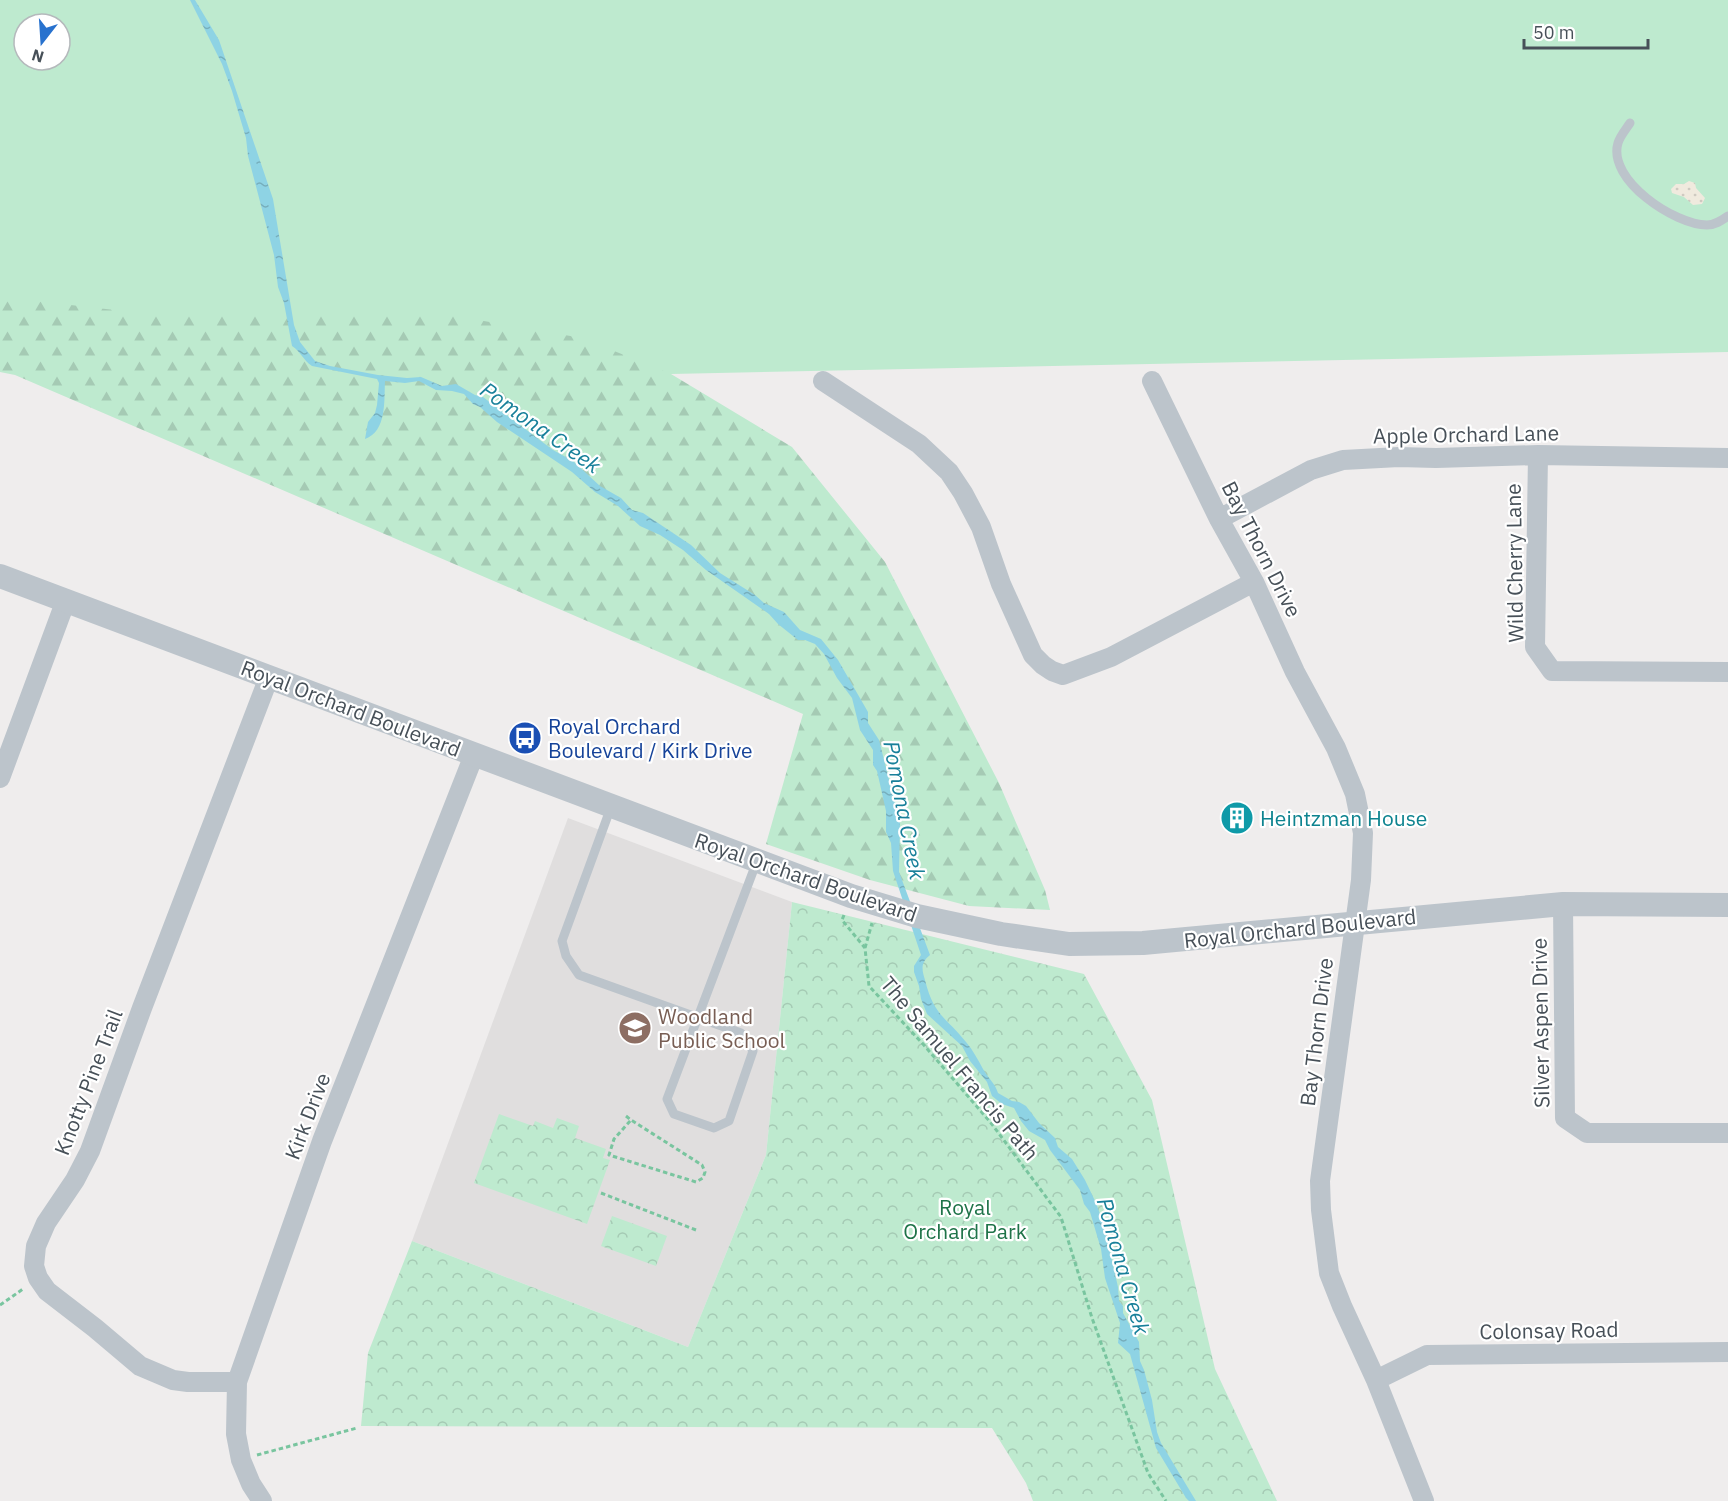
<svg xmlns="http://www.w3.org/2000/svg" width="1728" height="1501" font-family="'IBM Plex Sans',sans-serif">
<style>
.education{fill:#e0dede}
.grass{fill:#beeacf;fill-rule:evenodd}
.forest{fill:url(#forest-firs)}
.sand{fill:url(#sand-dots)}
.park{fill:url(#park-crowns)}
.water{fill:url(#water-ripples)}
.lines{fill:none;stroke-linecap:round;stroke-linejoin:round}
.path{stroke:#79c59f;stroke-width:3;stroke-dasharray:4.5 3;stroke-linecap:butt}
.service{stroke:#bcc4cb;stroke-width:9}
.minor{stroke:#bcc4cb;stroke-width:20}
.tertiary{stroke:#bcc4cb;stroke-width:24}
.labels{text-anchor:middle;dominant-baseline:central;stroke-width:4.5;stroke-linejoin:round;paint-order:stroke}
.street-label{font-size:21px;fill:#475058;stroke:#fff}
.transit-label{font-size:21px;fill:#164399;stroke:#fff;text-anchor:start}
.culture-label{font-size:21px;fill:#0d838f;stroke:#fff;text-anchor:start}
.education-label{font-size:21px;fill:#785e54;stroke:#fff;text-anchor:start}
.park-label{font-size:21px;fill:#1e7348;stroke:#fff}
.water-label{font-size:22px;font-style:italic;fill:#18809a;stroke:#fff}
</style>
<defs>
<pattern id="forest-firs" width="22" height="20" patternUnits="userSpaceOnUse" patternTransform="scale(1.5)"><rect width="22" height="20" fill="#beeacf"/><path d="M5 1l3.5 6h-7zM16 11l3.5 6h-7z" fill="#a5cab4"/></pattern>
<pattern id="sand-dots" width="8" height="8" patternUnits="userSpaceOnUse" patternTransform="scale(1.5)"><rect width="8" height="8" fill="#f0eade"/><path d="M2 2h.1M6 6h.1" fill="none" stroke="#cfcac1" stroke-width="1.8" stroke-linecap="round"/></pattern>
<pattern id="park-crowns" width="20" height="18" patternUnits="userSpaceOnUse" patternTransform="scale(1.5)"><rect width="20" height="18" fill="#beeacf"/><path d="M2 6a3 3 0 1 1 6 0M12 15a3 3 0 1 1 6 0" fill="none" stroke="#a5cab4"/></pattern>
<pattern id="water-ripples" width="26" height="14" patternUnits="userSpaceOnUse" patternTransform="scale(1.5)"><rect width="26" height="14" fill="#8ed3e4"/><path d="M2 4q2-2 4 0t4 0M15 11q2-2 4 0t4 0" fill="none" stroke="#76aebc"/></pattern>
</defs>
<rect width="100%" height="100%" fill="#efeded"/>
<path class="education" d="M568 818 792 902 766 1155 688 1347 412 1241Z"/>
<path class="grass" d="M0 0H1728V352L671 374 0 348ZM24 24H60V60H24Z"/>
<path class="forest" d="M0 297 141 313 449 315 582 338 671 374 792 447 885 562 999 783 1045 890 1050 910 969 906 870 880 766 844 803 714 15 375 0 372Z"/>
<path class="sand" d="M1689 181 1695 183 1696 188 1705 198 1702 204 1693 205 1684 197 1672 193 1671 189 1676 184H1684Z"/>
<path class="park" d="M792 902 1084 974 1152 1100 1215 1369 1277 1501H1033L1026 1483 992 1428 361 1426 368 1353 412 1241 688 1347 766 1155Z
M499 1114 533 1126 535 1121 553 1128 557 1118 579 1126 575 1138 606 1149 603 1158 610 1160 587 1224 474 1183Z
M612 1216 667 1236 656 1266 601 1246Z"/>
<path class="water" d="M190 0H195L219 40 273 199 294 325 300 342 315 361 330 366 378 375 407 378 421 377 442 386 456 384 475 395 483 397 553 450 573 461 600 486 621 498 632 510 643 513 691 545 720 573 755 595 764 603 784 612 800 630 821 639 838 660 868 712V723L879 740 900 823 899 872 930 955C920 963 922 970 925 980 934 1016 945 1016 966 1042 973 1050 978 1060 983 1069 988 1078 995 1083 998 1093L1012 1101 1019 1102 1026 1106 1039 1123 1055 1138 1058 1147 1072 1159 1085 1180 1096 1203 1104 1225 1118 1287 1119 1301 1123 1306V1313L1139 1342 1140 1361 1144 1370 1152 1400 1157 1432 1161 1443 1196 1501H1189L1186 1498 1156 1448 1130 1354 1118 1343 1120 1323 1105 1278 1101 1249 1090 1212 1084 1204 1080 1190 1050 1150 1045 1140 1029 1131 1021 1121 1014 1108 1002 1104 992 1096 987 1082 970 1061 962 1046 927 1014 921 999 919 986 914 972V966L921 955 893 871 891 843 886 832V811L877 771 873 765V750L860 730 852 698 837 678 824 654 815 644 805 640H798L778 624 769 614 706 570 683 550 660 535 640 526 618 506 595 492 572 472 497 422 480 407 473 404 464 394 452 391 436 390 419 381 405 383 385 381C384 401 387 431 365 439L368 422 375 413 377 405 379 383 377 379 312 366C303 360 301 352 292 346L284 303 278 287 274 255 248 156 246 138 232 91 222 64Z"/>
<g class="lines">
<path class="path" d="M844 915 842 920 865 948 869 986 923 1044 991 1123 1061 1217 1092 1318 1148 1473 1166 1501
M865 948 872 923
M626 1116 631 1120 702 1165 705 1172 703 1178 696 1182 609 1155 614 1139 631 1120
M601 1193 696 1230
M0 1305 23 1289
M257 1455 357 1428"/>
<path class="service" d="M1630 123C1626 129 1620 136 1618 143 1607 180 1675 225 1707 225 1715 225 1721 221 1728 216
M611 807 562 941 566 956 579 975 741 1033 753 1051 729 1121 714 1128 674 1114 667 1099 757 861"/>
<path class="minor" d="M823 381 919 444 949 472 963 493 981 527 1001 584 1033 655 1043 665 1052 671 1063 675 1111 657 1254 582
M1152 381 1219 519 1254 582 1295 672 1336 748 1355 794 1363 833 1361 880 1320 1181 1321 1210 1329 1273 1342 1306 1376 1380 1424 1501
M1538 455 1535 647 1552 671 1728 672
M1219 519 1311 470 1343 460 1399 457 1436 458 1538 455 1728 458
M0 778 66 600
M1563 904 1565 1118 1587 1133H1728
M1376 1380 1427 1355 1728 1352
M237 1382H188L173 1380 140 1366 95 1328 47 1291 38 1278 34 1266 36 1246 46 1223 75 1180 90 1151 142 1008 269 677
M262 1501 251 1484 241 1460 236 1434 237 1382 322 1141 474 755"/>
<path class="tertiary" d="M0 576 851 896 917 916 1001 934 1069 944 1143 943 1563 904 1728 905"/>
</g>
<defs>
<symbol id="bus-disc" viewBox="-11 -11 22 22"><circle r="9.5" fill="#1a4fb4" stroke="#fff"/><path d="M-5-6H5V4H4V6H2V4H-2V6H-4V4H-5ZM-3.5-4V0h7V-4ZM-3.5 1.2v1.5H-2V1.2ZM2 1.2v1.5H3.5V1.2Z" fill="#fff"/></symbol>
<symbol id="building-disc" viewBox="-11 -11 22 22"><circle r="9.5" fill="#0f9aa8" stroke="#fff"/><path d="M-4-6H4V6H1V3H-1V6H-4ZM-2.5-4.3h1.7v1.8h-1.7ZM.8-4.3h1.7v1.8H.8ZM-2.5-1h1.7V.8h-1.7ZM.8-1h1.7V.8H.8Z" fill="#fff"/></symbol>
<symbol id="school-disc" viewBox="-11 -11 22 22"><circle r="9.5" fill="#8d6e63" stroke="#fff"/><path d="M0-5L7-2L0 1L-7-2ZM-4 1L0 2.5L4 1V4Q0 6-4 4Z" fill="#fff"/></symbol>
</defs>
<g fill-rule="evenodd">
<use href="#bus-disc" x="506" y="719" width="38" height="38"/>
<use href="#building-disc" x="1218" y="799" width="38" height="38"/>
<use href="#school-disc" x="616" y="1009" width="38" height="38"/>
</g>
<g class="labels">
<g class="street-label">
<text transform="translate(1466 434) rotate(-1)">Apple Orchard Lane</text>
<text transform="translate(1262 549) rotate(63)">Bay Thorn Drive</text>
<text transform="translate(1514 563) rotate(-91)">Wild Cherry Lane</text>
<text transform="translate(351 708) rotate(21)">Royal Orchard Boulevard</text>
<text transform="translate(806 877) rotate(19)">Royal Orchard Boulevard</text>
<text transform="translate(1300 928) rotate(-6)">Royal Orchard Boulevard</text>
<text transform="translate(1540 1023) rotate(-91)">Silver Aspen Drive</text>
<text transform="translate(1316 1032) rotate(-83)">Bay Thorn Drive</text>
<text transform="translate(960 1068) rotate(50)">The Samuel Francis Path</text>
<text transform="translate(88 1082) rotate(-69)">Knotty Pine Trail</text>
<text transform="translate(307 1116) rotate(-69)">Kirk Drive</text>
<text transform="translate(1549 1330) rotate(-1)">Colonsay Road</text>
</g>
<g class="transit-label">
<text x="548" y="726">Royal Orchard<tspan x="548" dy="24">Boulevard / Kirk Drive</tspan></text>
</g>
<g class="culture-label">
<text x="1260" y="818">Heintzman House</text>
</g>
<g class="education-label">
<text x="658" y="1016">Woodland<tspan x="658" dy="24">Public School</tspan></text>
</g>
<g class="park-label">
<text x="965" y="1207">Royal<tspan x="965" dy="24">Orchard Park</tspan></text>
</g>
<g class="water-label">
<text transform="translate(541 427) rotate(35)">Pomona Creek</text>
<text transform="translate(905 810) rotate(79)">Pomona Creek</text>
<text transform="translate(1124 1266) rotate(74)">Pomona Creek</text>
</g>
</g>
<g transform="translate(42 42) rotate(197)"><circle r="28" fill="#ffffff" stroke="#b5b9bc" stroke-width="1.5"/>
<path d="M0-4.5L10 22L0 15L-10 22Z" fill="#2872ce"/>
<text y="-9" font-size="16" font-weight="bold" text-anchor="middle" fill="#475058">N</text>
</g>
<path d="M1524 39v9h124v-9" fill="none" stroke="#475058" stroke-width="3"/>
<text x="1533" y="39" font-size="18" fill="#475058" stroke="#ffffff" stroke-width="4.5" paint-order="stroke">50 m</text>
</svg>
